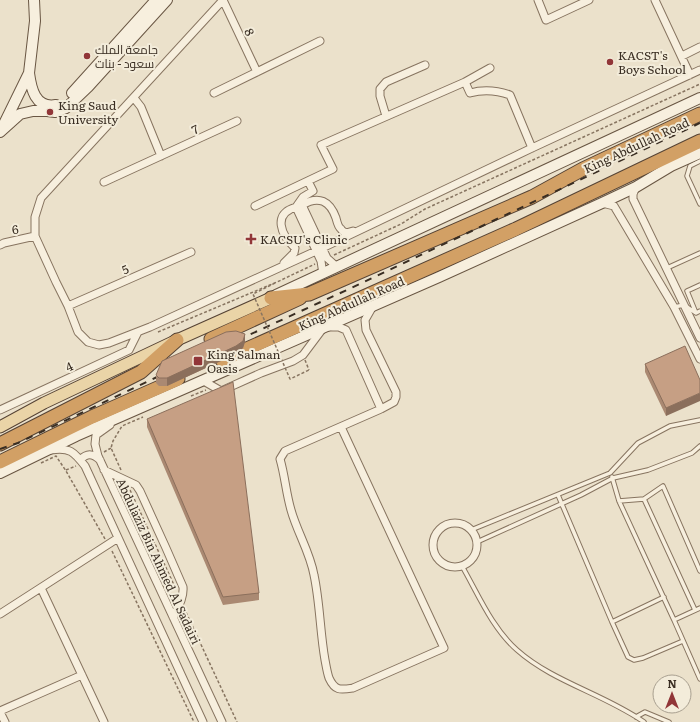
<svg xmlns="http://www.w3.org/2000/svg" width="700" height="722" font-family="Literata,Cairo,serif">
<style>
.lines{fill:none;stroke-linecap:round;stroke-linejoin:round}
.lane-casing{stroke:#877460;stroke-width:5.5}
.street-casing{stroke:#877460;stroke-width:9}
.secondary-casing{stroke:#695643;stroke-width:12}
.primary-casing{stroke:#564334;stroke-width:13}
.highway-casing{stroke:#564334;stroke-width:15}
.path{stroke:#877460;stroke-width:1.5;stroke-dasharray:3 2;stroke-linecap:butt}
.lane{stroke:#f7efde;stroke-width:3.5}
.street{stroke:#f7efde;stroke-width:7}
.secondary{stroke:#f7efde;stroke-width:10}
.primary{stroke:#ead4a7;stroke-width:11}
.highway{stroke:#d2a065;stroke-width:13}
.rail{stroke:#392d22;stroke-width:2;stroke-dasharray:7 7;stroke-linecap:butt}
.path-bridge{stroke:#877460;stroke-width:1.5;stroke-dasharray:3 2;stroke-linecap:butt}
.wall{fill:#aa8972}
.shaded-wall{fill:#8b6f5c}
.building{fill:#c69f84;stroke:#8b6f5c}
.poi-dot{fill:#913638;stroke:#f3ecda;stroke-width:1.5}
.labels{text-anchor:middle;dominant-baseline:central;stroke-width:4;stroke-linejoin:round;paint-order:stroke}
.street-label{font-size:12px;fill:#392d22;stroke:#f3ecda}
.poi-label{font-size:12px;fill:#392d22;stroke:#f3ecda;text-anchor:start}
</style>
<rect width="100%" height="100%" fill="#ebe1cb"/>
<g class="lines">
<defs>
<path id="lane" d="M700 161 690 166 687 176 700 204
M667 268 700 253
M674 307 684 305 696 313 700 311
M696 313 687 291 700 285
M612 477 619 501 674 620 700 608
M558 495 612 622 664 597
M644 499 695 610
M619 501 644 499 663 486 700 571
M471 530 610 473 638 443 670 426 700 420
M477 542 581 495 613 478 648 470 692 453 700 446
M462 566C478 594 492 628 517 650 553 682 604 694 644 722
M674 620 700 679
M612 622 628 657 634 660 643 658 683 641
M636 717 645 712 669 722"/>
<path id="street" d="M223 0 41 198 35 217V236L56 282 68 306 78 332 88 342 99 345 109 343 150 327 316 251 532 148 700 70
M223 0 257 72
M538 0 546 20 589 0
M655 0 690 75
M682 56 700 47
M490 68 465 82 470 93C484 89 496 90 510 95L532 148
M214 93 320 41
M134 98 141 107 161 156
M386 116 380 96V89L386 82 425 65
M104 182 237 121
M636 187 633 194V199L700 338
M303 197 313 191 308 181
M602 203 614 206 674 307 700 359
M302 205C319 195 330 201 336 218 337 222 338 227 341 229 342 231 344 232 346 233L353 231
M255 206 333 169 321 145 465 82
M296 207 321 261 323 274
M0 245 4 243 35 236
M284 263 294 253 295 248C281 235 272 214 296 207L303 197 302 205 327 258 337 267
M68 306 191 252
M202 380 221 391 261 373 293 361 303 355 324 327H339L346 330 381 409
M0 410 129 350 138 332
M110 425 96 435 95 444 98 456 222 722
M341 427 444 648 353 688C340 690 335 691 329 678 327 672 326 665 325 660 320 632 320 603 314 575 310 552 297 532 291 510 286 493 285 476 280 459L285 451 381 409 394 402 396 397V392L366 330 365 320 373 306
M51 450C70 447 74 452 85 466L203 722
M80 460C87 453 92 453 100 460
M104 470 136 485 140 491 166 548 183 587C184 598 178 607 173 617
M433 545a22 22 0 1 1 44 0a22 22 0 1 1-44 0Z
M41 588 104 722
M0 614 118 538
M0 711 82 675
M0 712 5 722"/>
<path id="secondary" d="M29 73C31 88 35 109 56 105
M72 93 156 0
M2 128 29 73 35 21 34 0
M0 132 20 114 33 111H47L55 112 66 108 88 87 167 0
M276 295 700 98
M0 473 76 436 439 277 602 203 636 187 671 166 700 153"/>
<path id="primary" d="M0 427 44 403 177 340 271 298"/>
<path id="highway" d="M271 298 309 294 532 197 583 169 700 114
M211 339 300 298
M222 360 516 229 700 141
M0 444 141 372 177 340
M0 462 92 417 178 379"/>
</defs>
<use href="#lane" class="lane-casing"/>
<use href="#street" class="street-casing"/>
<use href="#secondary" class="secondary-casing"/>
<use href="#primary" class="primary-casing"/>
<use href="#highway" class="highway-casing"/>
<path class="path" d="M334 255 401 224 425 209 700 84
M158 332 277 282 315 264
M305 360 309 370
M191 396 206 390
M104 452 111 448
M41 463 56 456 66 471 105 539
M66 470 76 466
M121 470 111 448 113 441 122 426 143 417
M130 490 174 585
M112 551 194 722
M184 608 237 722"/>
<use href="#lane" class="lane"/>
<use href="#street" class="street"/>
<use href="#secondary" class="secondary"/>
<use href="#primary" class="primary"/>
<use href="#highway" class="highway"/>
<path class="rail" d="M238 340 349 289 700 123
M0 449 18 443 157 377"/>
<path class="path-bridge" d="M275 283 253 294 290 379 309 370"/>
</g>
<path class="wall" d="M245 342 243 348 236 354 167 386H159L156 383V375Z
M645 364 700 380 666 416 645 372Z
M147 419 259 593V600L223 605 147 427Z"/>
<path class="shaded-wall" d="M245 334V342L243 348 236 354 167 386V378Z
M700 393V401L666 416V408Z"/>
<path class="building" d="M236 331 245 334 243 341 236 346 167 378H159L156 375 162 361 226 332Z
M685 346 700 380V393L666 408 645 364Z
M233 382 259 593 223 597 147 419Z"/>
<g class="poi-dot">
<circle cx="87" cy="56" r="4"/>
<circle cx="610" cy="62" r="4"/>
<circle cx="50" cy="112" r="4"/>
<path d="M249 233h4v4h4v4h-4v4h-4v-4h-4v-4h4z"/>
<rect x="193" y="356" width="10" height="10" rx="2"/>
</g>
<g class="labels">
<g class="street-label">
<text transform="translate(250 32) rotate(65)">8</text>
<text transform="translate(195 129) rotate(-25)">7</text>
<text transform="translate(636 145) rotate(-25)">King Abdullah Road</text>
<text transform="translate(15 229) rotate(-13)">6</text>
<text transform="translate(125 269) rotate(-24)">5</text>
<text transform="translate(351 303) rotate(-24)">King Abdullah Road</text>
<text transform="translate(69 366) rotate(-25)">4</text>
<text transform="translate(159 561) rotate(65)">Abdulaziz Bin Ahmed Al Sadairi</text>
</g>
<g class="poi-label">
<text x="95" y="49">جامعة الملك<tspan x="95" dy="14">سعود - بنات</tspan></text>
<text x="618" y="55">KACST's<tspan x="618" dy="14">Boys School</tspan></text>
<text x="58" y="105">King Saud<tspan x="58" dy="14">University</tspan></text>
<text x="260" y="239">KACSU's Clinic</text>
<text x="207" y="354">King Salman<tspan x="207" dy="14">Oasis</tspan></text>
</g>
</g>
<g transform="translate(672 694)"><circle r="19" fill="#f3ecda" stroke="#a9a090"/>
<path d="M0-3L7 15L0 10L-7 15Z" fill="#913638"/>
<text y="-6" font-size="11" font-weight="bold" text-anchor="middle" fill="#392d22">N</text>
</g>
</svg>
